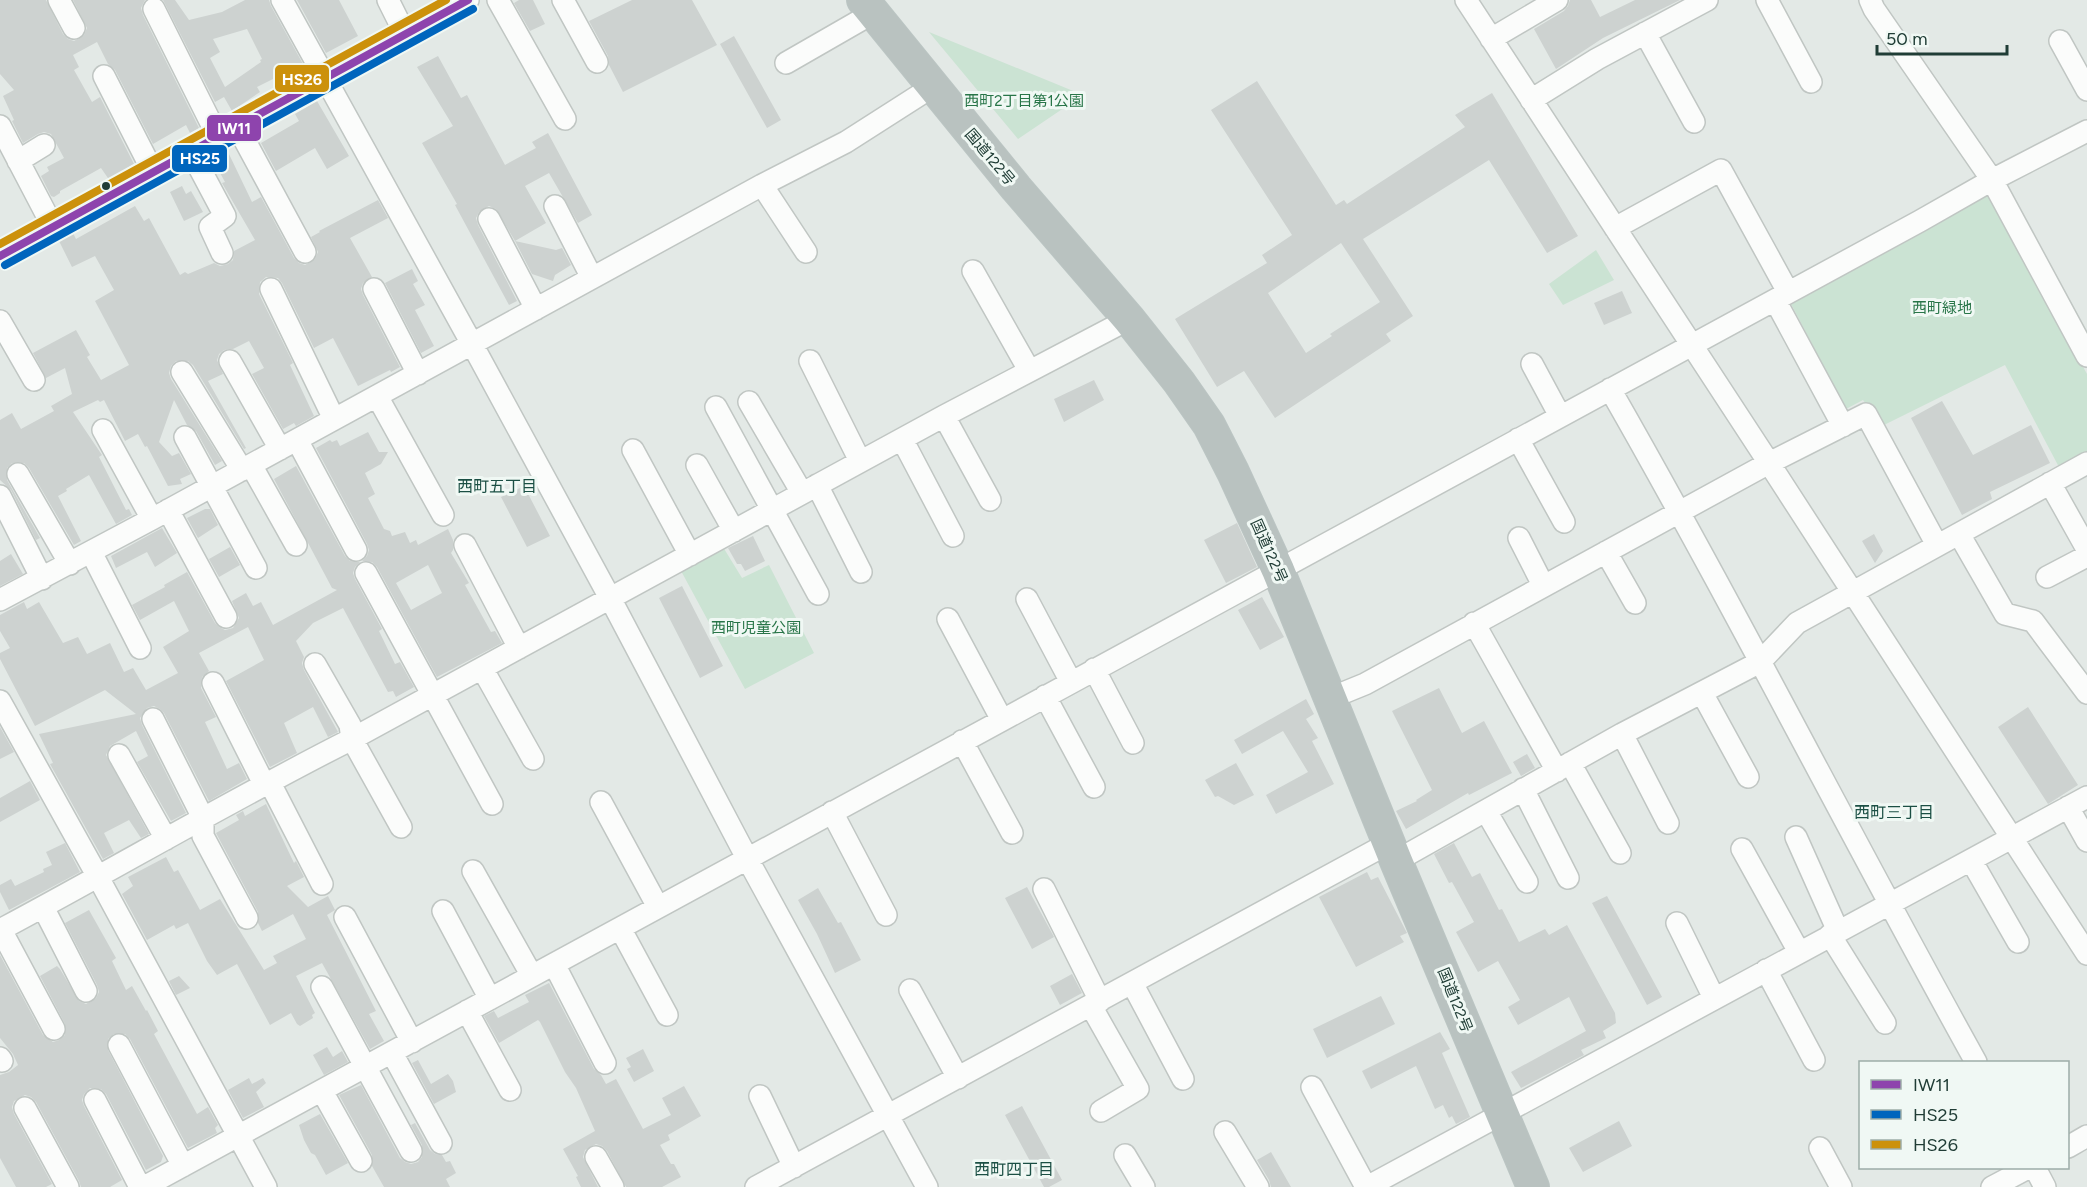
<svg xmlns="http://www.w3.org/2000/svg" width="2087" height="1187" font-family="Figtree,'Noto Sans JP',sans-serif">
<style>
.green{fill:#cbe3d3}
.building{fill:#cdd2d0;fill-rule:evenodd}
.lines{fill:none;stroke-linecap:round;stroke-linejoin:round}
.minor-casing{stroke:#c0c6c3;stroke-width:24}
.highway-casing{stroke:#bbc5c3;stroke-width:34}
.minor{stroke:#fbfcfb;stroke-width:21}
.highway{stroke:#b9c2c0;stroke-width:32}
.bus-1-casing{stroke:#f0f8f4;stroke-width:12}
.bus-2-casing{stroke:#f0f8f4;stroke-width:12}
.bus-3-casing{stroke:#f0f8f4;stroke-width:12}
.bus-1{stroke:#8e44ad;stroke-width:8}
.bus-2{stroke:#0065bd;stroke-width:8}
.bus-3{stroke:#cc910b;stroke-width:8}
.bus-dot{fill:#203d36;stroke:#f0f8f4;stroke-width:2}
.labels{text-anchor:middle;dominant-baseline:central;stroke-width:6;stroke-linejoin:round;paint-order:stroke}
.park-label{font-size:15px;fill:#287548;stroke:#f0f8f4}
.street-label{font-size:15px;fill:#203d36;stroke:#f0f8f4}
.neighbourhood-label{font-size:16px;fill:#1b4f44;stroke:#f0f8f4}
.line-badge{stroke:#f0f8f4;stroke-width:2}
.badge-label{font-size:16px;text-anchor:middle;font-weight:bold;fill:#fff}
</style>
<rect width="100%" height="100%" fill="#e3e9e6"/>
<path class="green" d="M929 32 1083 95 1018 139Z
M1989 194 2087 374V453L2060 469 2005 365 1882 426 1863 400 1846 409 1789 300Z
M1596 250 1614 280 1563 305 1549 284Z
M723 547 742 578 769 565 814 653 745 689 680 569Z"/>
<path class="building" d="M0 0H46L63 34 68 39 74 41 84 35 87 28 73 0H145L141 8 143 15 199 128 190 133 186 125 153 144 115 70 108 64 97 42 73 55 79 67 74 70 92 102 100 97 134 164 127 168V172L110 181 101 168 60 191V193L54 197 51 196 41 176 49 171 47 167 64 158 51 134 44 132 38 134 23 143 12 121 14 120 3 96 14 90 0 74Z
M163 0H175L189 20 222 12 245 0H269L271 6 303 64 257 87 260 92 232 111 224 97 215 102ZM247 29 262 59 260 60 261 62 225 87 210 58 220 52 213 39Z
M297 0H339L358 36 326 53Z
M519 0H533L545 24 530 31 514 3Z
M632 0H692L717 45 623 92 609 65 608 56 589 21Z
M1570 0H1591L1600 17 1635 0H1680L1603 38 1556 69 1534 29 1564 11 1568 6Z
M734 36 781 120 767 128 720 44Z
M438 56 461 98 467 95 505 165 536 148 532 142 548 133 592 215 578 223 549 173 525 186 546 223 515 241 496 209 489 206 479 212 476 218 478 225 517 301 509 305 455 205 457 204 422 143 453 126 417 67Z
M1257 81 1336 205 1344 200 1347 204 1465 127 1455 115 1492 93 1578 236 1547 253 1489 160 1363 239 1413 316 1386 334 1391 341 1275 418 1244 371 1217 387 1175 319 1267 263 1262 255 1292 235 1211 110ZM1341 243 1380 302 1330 334 1332 336 1306 353 1268 293Z
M317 101 349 156 327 169 315 148 276 171 261 143 299 121 295 114Z
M228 152 252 202 261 197 294 258 299 263 305 265 315 259 318 252 311 237 320 232 319 231 378 200 388 218 350 238 372 277 363 283 361 289 363 295 400 367 391 372 390 370 358 386 333 338 314 348 282 283 278 278 266 277 260 282 259 294 293 363 290 365 314 416 296 426 294 423 283 429 252 374 264 368 249 341 233 349 224 350 219 354 217 360 223 374 208 381 246 448 244 449 193 365 188 361H176L171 366 169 373 171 379 222 461 215 465 196 431 187 425 174 400 159 442 172 456 179 453 191 474 180 479 182 484 168 486 147 446 145 447 138 434 125 441 104 400 100 402 98 400 73 412 102 455 99 457 126 510 129 509 132 515 116 524 89 475 66 489 67 491 58 496 81 541 74 545 29 468 24 463H12L7 468V480L40 538 36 540 11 490 0 480V420L12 413 21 429 54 411 51 406 72 394 65 368 46 378 33 353 76 330 90 355 87 357 101 380 129 365 95 301 114 290 95 256 72 267 58 239 72 231 76 239 135 206 144 221 149 218 180 275 185 272 188 274 214 263 220 266 228 264 233 260 234 251 255 240 222 183 225 182 213 160Z
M182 186 186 194 191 191 203 212 184 221 170 192Z
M515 241 556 250 562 248 571 265 555 275 553 281 532 274Z
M412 269 418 281 413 284 425 305 415 310 434 346 421 353 385 283Z
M1622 291 1632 313 1604 325 1594 303Z
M1094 380 1104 400 1064 422 1054 399Z
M1942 401 1973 455 2031 425 2050 463 1990 492 1992 499 1962 515 1911 418Z
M368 432 379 452H388L381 464 365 473 375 494 368 498 384 529 390 531 392 536 405 532 410 543 416 540 418 545 448 529 453 540V550L451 553 469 583 465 585 491 632 495 631 502 643 437 677 377 567 372 562 362 561 367 556 369 550 367 544 316 448 330 440 332 442 337 440 340 446ZM428 565 442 593 411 610 396 583Z
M296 466 345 556 350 561 360 562 355 567 353 573 355 579 382 629 379 631 395 664 400 662 414 687 396 697 393 691 388 692 343 608 313 623 296 641 304 657 302 663 304 670 338 732 328 737 313 707 284 723 297 753 270 767 226 681 264 660 248 627 199 653 209 671 202 677 201 688 216 717 205 722 227 769 239 763 247 779 209 801 164 713 160 709 154 706 147 708 140 718 142 725 186 813 171 821 137 762 148 756 136 731 110 746 106 755 149 834 141 838 129 820 104 833 114 853 103 859 50 764 53 763 39 734 136 714 105 690 35 726 0 659V653L10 648 0 631V615L24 602 27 609 39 602 63 643 78 637 87 654 110 643 124 672 133 668 146 690 178 673 163 647 189 631 174 601 140 620 132 605 165 587 164 585 187 572 215 623 219 627 225 630 233 628 239 618 232 601 246 593 253 606 261 602 273 625 337 590 332 588 274 479Z
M524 486 550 536 527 547 501 497Z
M205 509H210L218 525 198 538 187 518Z
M1237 523 1257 567 1226 583 1204 540Z
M162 528 177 553 155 567 147 552 116 568 111 556Z
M1874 534 1883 551 1875 563 1862 541Z
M753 536 765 561 745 571 741 564H737L728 548Z
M230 547 240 565 219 577 209 559Z
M11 554 23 574 0 586V561Z
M682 586 723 666 700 678 659 598Z
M1262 597 1284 637 1260 650 1238 610Z
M1439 688 1462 733 1484 721 1512 773 1469 795 1468 793 1406 829 1396 811 1417 801 1416 800 1432 790 1392 711Z
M1306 699 1314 714 1306 719 1318 738 1312 741 1334 784 1276 814 1266 795 1308 772 1283 731 1242 754 1234 740Z
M2028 707 2078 785 2048 804 1998 727Z
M0 727 14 752 0 759Z
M1527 754 1535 768 1521 776 1513 762Z
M1236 763 1254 795 1234 805 1218 796 1215 797 1205 780Z
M30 781 40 800 0 822V798Z
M266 804 294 863 296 861 304 877 287 886 308 907 328 896 335 910 327 915 376 1011 369 1014 384 1041 370 1049 322 963 296 976 315 1013 312 1015 313 1018 300 1026 297 1024 291 1013 270 1025 237 964 217 975 207 961 188 923 176 929 174 925 147 940 122 894 133 886 128 877 166 857 174 872 178 870 200 910 220 899 264 970 277 963 273 956 306 939 293 914 262 931 258 923V912L216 833 239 820 236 815 243 811 245 816Z
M65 843 80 872 9 910 0 892V885L11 879 15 886 44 872 43 869 52 865 46 852Z
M1454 843 1472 877 1480 873 1499 910 1502 909 1519 942 1545 929 1549 935 1567 925 1615 1013 1616 1023 1603 1031 1606 1038 1581 1050 1584 1055 1521 1088 1511 1072 1586 1031 1569 997 1518 1025 1508 1007 1520 1000 1498 961 1478 972 1456 932 1474 922 1452 882 1449 883 1434 854Z
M1367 872 1371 880 1378 877 1407 933 1400 936 1404 942 1356 967 1319 897Z
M1027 887 1054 937 1032 949 1005 898Z
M818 888 838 923 841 922 861 960 835 973 817 934 798 900Z
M1607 896 1662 997 1647 1005 1592 903Z
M89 910 116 958 112 961 126 990 132 986 146 1011 147 1010 158 1031 154 1034 197 1114 208 1107 218 1125 215 1128 217 1133 188 1148 130 1039 125 1034H114L108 1039V1050L163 1156 161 1162 146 1170 106 1094 101 1089 90 1088 84 1094 82 1100 84 1106 122 1180 110 1187H81L79 1181 36 1102 31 1097 25 1095 14 1101 12 1107 14 1114 52 1184 46 1187H16L0 1158V1075L9 1072 18 1065 13 1054 0 1038V955L43 1035 53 1042 59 1040 65 1035V1024L40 976 57 966 60 969 79 1001 86 1004 96 998 99 992 97 985 65 923Z
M1072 974 1082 993 1060 1005 1050 986Z
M179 976 190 988 176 995 169 981Z
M549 983 594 1069 601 1075 606 1084 616 1079 643 1129 671 1115 662 1098 684 1086 701 1116 668 1135 670 1140 660 1145 671 1164H674L681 1177 662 1187H626L607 1151 602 1146 596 1144 585 1150 583 1157 598 1187H581L576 1177 578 1176 563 1149 595 1131 576 1088 565 1072 540 1022 538 1020 499 1043 484 1016 494 1011 498 1018 529 1002 525 995Z
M1381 996 1395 1024 1327 1058 1313 1029Z
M1440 1032 1450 1049 1442 1053 1470 1117 1456 1124 1452 1116 1449 1118 1443 1105 1435 1109 1416 1066 1371 1089 1362 1071Z
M327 1047 333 1057 342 1051 348 1062 324 1075 313 1055Z
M643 1049 654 1071 634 1082 627 1069 631 1067 626 1058Z
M418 1060 431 1084 448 1074 453 1081 456 1092 434 1104 412 1063Z
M249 1078 252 1084 263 1078 266 1083 256 1092 264 1107 243 1118 228 1090Z
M361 1085 400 1158 405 1162 411 1164 418 1162 422 1157V1145L411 1125 415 1123 430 1150 435 1154 442 1155 446 1162 450 1161 456 1173 446 1179 450 1187H384L372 1166V1155L339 1095Z
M1022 1106 1062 1180 1049 1187H1044L1005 1115Z
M320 1114 348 1163 326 1175 315 1155 311 1153 304 1140 299 1125Z
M1619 1121 1632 1146 1583 1172 1569 1148Z
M1271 1152 1291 1187H1271L1269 1180 1257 1160Z"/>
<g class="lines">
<defs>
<path id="minor" d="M59 0 74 28
M282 0 472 344 610 598 747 858 927 1187
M388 0 405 34
M498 0 565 119
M563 0 597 62
M1466 0 1769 463 2087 954
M1767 0 1811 82
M1870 0 1874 9 1992 180 2087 356
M154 9 218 137
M1645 33 1694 122
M1491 39 1557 0
M2060 41 2087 90
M786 63 873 13
M104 76 153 172
M1531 100 1597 59 1707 0
M0 126 53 227
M237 126 305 252
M191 152 225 216 210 227 222 253
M18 161 44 145
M762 185 806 252
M555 206 592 278
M489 219 536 309
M1615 228 1721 170 1788 292
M0 256 468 0
M973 271 1029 370
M271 289 334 419
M374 289 418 374
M1775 300 1843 426
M0 321 34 380
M230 361 280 449
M810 361 860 461
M1532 364 1560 416
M182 372 242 470
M1610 389C1737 611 1852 839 1976 1062
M377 396 443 515
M749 402 802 493
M716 407 818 594
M944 416 990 500
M103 430 152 519
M185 437 256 568
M902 439 953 536
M1518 439 1564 522
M297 440 356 550
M633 450 690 555
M251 465 296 545
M697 465 734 531
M18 474 70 564
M2050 483 2087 549
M817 485 861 572
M0 496 42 579
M168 510 226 617
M1959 534 2005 614 2033 621 2087 693
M1519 538 1543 585
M465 545 519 648
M91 552 140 648
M1606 552 1635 603
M366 573 492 804
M2047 577 2087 556
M1027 599 1071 682
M0 600 152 519 762 185 846 142 932 87
M948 619 1002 720
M1474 623 1557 771
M315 664 350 725 352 739 401 827
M482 668 533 759
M1094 669 1133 743
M213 683 264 784
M1702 693 1748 777
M1045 696 1094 787
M1330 696 1338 695 1365 684 1769 463 1866 414 1937 545
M0 701 98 877 266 1187
M153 719 203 818V836L247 918
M1622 734 1668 823
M962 741 1012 833
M119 755 166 839
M1570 763 1620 853
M269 781 322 884
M1523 789 1568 878
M601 802 658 907
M2068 807 2087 841
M1486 811 1527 882
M832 812 886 915
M1796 837 1838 931
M1742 849 1799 952
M1971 860 2018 942
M1396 861 1622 734 1760 662 1797 623 2087 463
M473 871 532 976
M1044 889 1100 1001
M43 907 86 991
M443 911 490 999
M345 917 412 1042
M1677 923 1714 998
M620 928 667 1015
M0 930C118 867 233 799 352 739L944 416 1129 319
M1 930 54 1029
M1830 935 1885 1023
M554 964 605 1063
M1766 970 1814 1060
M1132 983 1183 1079
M322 987 411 1151
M910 990 958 1078
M1091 1006 1138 1089 1101 1111
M467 1011 510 1090
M119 1045 183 1166
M392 1053 441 1143
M0 1058 2 1061
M1312 1087 1366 1187
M322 1091 361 1161
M760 1096 794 1167
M95 1100 140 1187
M25 1108 68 1187
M1225 1132 1258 1187
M2068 1147 2087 1136
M1820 1148 1841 1187
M1125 1155 1144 1187
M596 1157 613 1187
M2035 1168 2045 1187
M144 1187 1920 221 1992 180 2087 131
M756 1187 1389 843
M1367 1187 2087 797
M1992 1187 2028 1168"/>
<path id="highway" d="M863 0 1016 188 1129 319 1179 382 1209 425 1233 472 1278 570 1396 861 1533 1187"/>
</defs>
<use href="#minor" class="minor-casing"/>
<use href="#highway" class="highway-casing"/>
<use href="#minor" class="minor"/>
<use href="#highway" class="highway"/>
<defs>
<path id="bus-1" d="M0 256 468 0"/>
<path id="bus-2" d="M5 265 473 9"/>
<path id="bus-3" d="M0 244 446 0"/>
</defs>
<use href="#bus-1" class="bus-1-casing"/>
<use href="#bus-2" class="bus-2-casing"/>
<use href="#bus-3" class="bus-3-casing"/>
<use href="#bus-1" class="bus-1"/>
<use href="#bus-2" class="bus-2"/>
<use href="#bus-3" class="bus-3"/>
</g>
<circle class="bus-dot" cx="106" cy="186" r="5"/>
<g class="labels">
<g class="park-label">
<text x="1024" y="101">西町2丁目第1公園</text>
<text x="1942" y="308">西町緑地</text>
<text x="756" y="628">西町児童公園</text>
</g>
<g class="street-label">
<text transform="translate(990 157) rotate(50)">国道122号</text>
<text transform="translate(1269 551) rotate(66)">国道122号</text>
<text transform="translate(1455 1000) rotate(68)">国道122号</text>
</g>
<g class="neighbourhood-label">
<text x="497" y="486">西町五丁目</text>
<text x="1894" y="812">西町三丁目</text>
<text x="1014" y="1169">西町四丁目</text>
</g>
</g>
<g class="line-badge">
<rect x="274" y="64" width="56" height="29" rx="6" fill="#cc910b"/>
<rect x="206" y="114" width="56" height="28" rx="6" fill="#8e44ad"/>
<rect x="171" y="144" width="57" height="29" rx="6" fill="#0065bd"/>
</g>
<g class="badge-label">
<text x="302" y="85">HS26</text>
<text x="234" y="134">IW11</text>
<text x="200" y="164">HS25</text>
</g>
<rect x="1859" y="1061" width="210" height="108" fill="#f0f8f4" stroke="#9dada8" stroke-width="1.5"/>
<rect x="1871" y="1080" width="30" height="9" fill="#8e44ad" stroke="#9dada8" stroke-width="1.5"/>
<text x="1913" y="1091" font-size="18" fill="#203d36">IW11</text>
<rect x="1871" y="1110" width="30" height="9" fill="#0065bd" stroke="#9dada8" stroke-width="1.5"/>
<text x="1913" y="1121" font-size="18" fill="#203d36">HS25</text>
<rect x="1871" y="1140" width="30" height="9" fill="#cc910b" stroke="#9dada8" stroke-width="1.5"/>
<text x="1913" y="1151" font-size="18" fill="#203d36">HS26</text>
<path d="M1877 45v9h130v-9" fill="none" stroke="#203d36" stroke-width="3"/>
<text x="1886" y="45" font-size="18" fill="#203d36" stroke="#f0f8f4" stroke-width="4.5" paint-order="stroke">50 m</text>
</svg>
